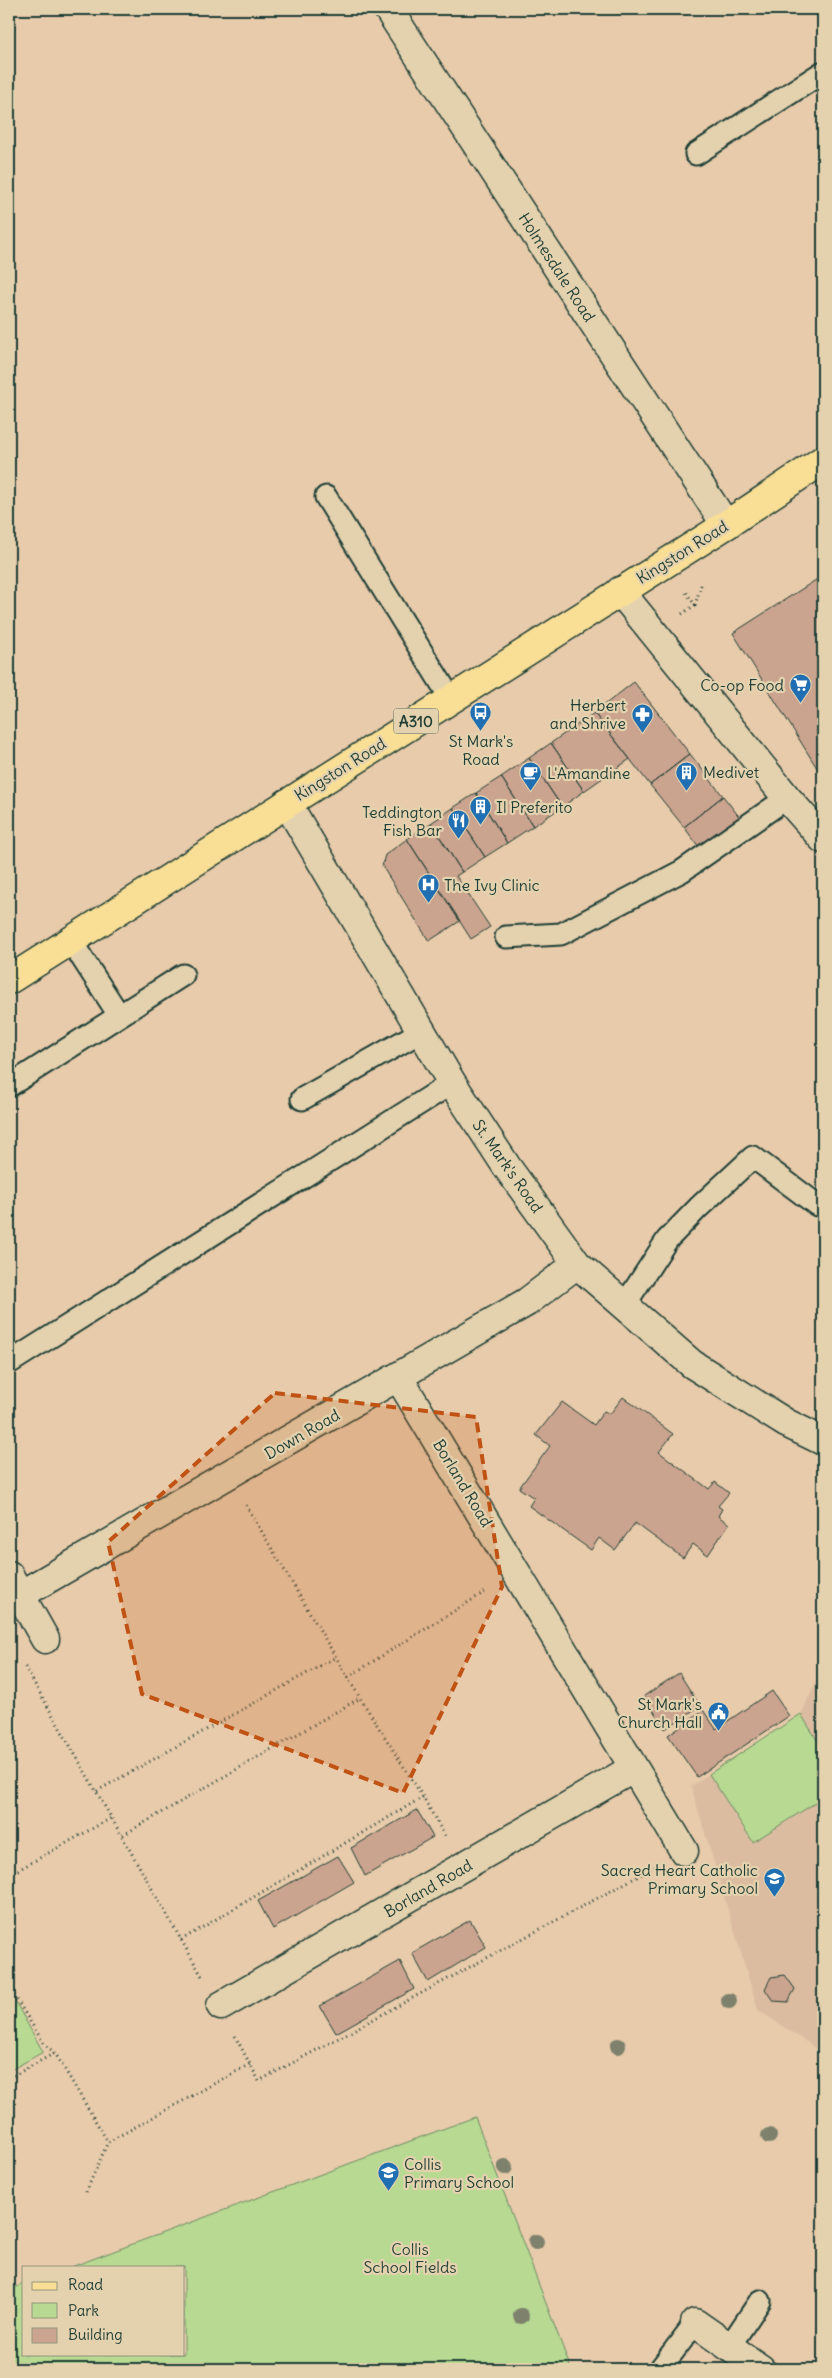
<svg xmlns="http://www.w3.org/2000/svg" width="832" height="2378" font-family="Delius,sans-serif">
<style>
.built{fill:#dbbca1}
.green{fill:#b7d992;stroke:#6b8b63}
.building{fill:#cba48f;stroke:#1f3d34}
.lines{fill:none;stroke-linecap:round;stroke-linejoin:round}
.service-casing{stroke:#1f3d34;stroke-width:25}
.minor-casing{stroke:#1f3d34;stroke-width:31}
.primary-casing{stroke:#1f3d34;stroke-width:31}
.path{stroke:#1f3d34;stroke-width:3;stroke-dasharray:1 4;stroke-linecap:butt}
.service{stroke:#e4d2af;stroke-width:21}
.minor{stroke:#e4d2af;stroke-width:28}
.primary{stroke:#f9df96;stroke-width:28}
.tree{fill:#7e816c}
.marked{fill:#c05314;fill-opacity:0.2;stroke:#c05314;stroke-width:4;stroke-dasharray:10 6;stroke-linejoin:round}
.labels{text-anchor:middle;dominant-baseline:central;stroke-width:4.5;stroke-linejoin:round;paint-order:stroke}
.shield{fill:#e4d2af;stroke:#5a6a59;stroke-width:1}
.shield-label{font-size:15px;font-weight:bold;fill:#1f3d34}
.street-label{font-size:16px;fill:#1f3d34;stroke:#e4d2af}
.poi-label{font-size:16px;fill:#1f3d34;stroke:#e4d2af;text-anchor:end}
.park-label{font-size:16px;fill:#274539;stroke:#e4d2af}
</style>
<rect width="100%" height="100%" fill="#e8cbab"/>
<filter id="ink" filterUnits="userSpaceOnUse"><feTurbulence type="fractalNoise" baseFrequency=".02" numOctaves="2"/><feDisplacementMap in="SourceGraphic" scale="10" xChannelSelector="R" yChannelSelector="G"/><feConvolveMatrix kernelMatrix="1 2 1 2 8 2 1 2 1" color-interpolation-filters="sRGB"/></filter>
<g filter="url(#ink)">
<path class="built" d="M823 1667V2053L758 2010 691 1786 801 1714Z"/>
<path class="green" d="M801 1714 823 1750V1798L753 1842 709 1774Z
M9 1990 43 2052 9 2071Z
M475 2117 571 2369H9V2290L24 2284V2354H184V2267H71Z"/>
<path class="building" d="M819 578 823 585 822 776 733 633Z
M634 682 690 754 650 785 594 713Z
M594 713 630 759 584 791 551 743Z
M551 743 584 791 562 807 529 758Z
M690 754 723 796 684 827 650 785Z
M529 758 562 807 533 826 501 777Z
M501 777 533 826 507 843 476 793Z
M476 793 507 843 485 857 453 808Z
M723 796 741 819 702 851 684 827Z
M453 808 485 857 462 872 431 823Z
M431 823 462 872 456 876 490 927 471 939 407 839Z
M407 839 460 921 429 941 382 866 385 855Z
M623 1397 673 1434 659 1452 709 1489 715 1482 729 1493 718 1506 722 1509 718 1516 729 1524 708 1555 693 1544 683 1558 635 1523 615 1550 599 1538 591 1550 529 1506 534 1498 519 1488 550 1446 536 1435 562 1402 594 1425 604 1411 610 1414Z
M679 1673 700 1706 665 1729 644 1696Z
M772 1691 789 1716 697 1777 668 1735 703 1710 716 1729Z
M417 1810 433 1837 365 1876 351 1848Z
M338 1856 354 1882 273 1929 258 1901Z
M470 1920 486 1947 428 1982 412 1953Z
M400 1961 414 1989 336 2033 320 2006Z
M785 1975 795 1989 788 2002 773 2001 765 1989 771 1977Z"/>
<g class="lines">
<defs>
<path id="service" d="M696 154 823 72
M326 497 451 699
M506 937 561 934 682 871 787 798
M71 941 119 1015
M9 1086 183 975
M302 1099 422 1031
M624 1306 667 1240 699 1207 753 1157 817 1205
M9 1363 452 1083
M729 2347 760 2301
M660 2369 695 2323"/>
<path id="minor" d="M388 9 726 525
M620 591 787 798 823 839
M287 803 452 1083 507 1167 577 1264 692 1364 786 1423 823 1441
M399 1378 684 1851
M9 1575 45 1639
M20 1595 527 1302 577 1264
M221 2006 634 1768
M695 2323 761 2369"/>
<path id="primary" d="M9 980 726 525 823 460"/>
</defs>
<use href="#service" class="service-casing"/>
<use href="#minor" class="minor-casing"/>
<use href="#primary" class="primary-casing"/>
<path class="path" d="M695 605 702 582
M682 614 695 605 686 592
M246 1505 360 1698 423 1797 446 1838
M25 1667 203 1978
M348 1677 488 1590
M97 1791 336 1657
M123 1835 360 1698
M9 1875 113 1817
M181 1940 423 1797
M9 1987 44 2044 55 2053 108 2142 250 2064
M235 2036 259 2081 655 1867
M9 2078 55 2053
M86 2192 108 2142"/>
<use href="#service" class="service"/>
<use href="#minor" class="minor"/>
<use href="#primary" class="primary"/>
</g>
<g class="tree">
<circle cx="729" cy="2001" r="8"/>
<circle cx="618" cy="2046" r="8"/>
<circle cx="769" cy="2136" r="8"/>
<circle cx="505" cy="2167" r="8"/>
<circle cx="536" cy="2242" r="8"/>
<circle cx="521" cy="2316" r="8"/>
</g>
</g>
<path class="marked" d="M275 1393 476 1417 502 1587 403 1793 142 1694 108 1542Z"/>
<defs>
<symbol id="supermarket-pin" viewBox="-11 -11 22 30"><path d="M0 17L-7.5 6A9.5 9.5 0 1 1 7.5 6Z" fill="#1f6fb2" stroke="#e4d2af"/><path d="M-6-5.5h2.5l.6 2H6L4.5 2H-2.5L-4.4-4H-6ZM-1.5 3.2a1.3 1.3 0 1 0 .1 0ZM3 3.2a1.3 1.3 0 1 0 .1 0Z" fill="#fff"/></symbol>
<symbol id="bus-pin" viewBox="-11 -11 22 30"><path d="M0 17L-7.5 6A9.5 9.5 0 1 1 7.5 6Z" fill="#1f6fb2" stroke="#e4d2af"/><path d="M-5-6H5V4H4V6H2V4H-2V6H-4V4H-5ZM-3.5-4V0h7V-4ZM-3.5 1.2v1.5H-2V1.2ZM2 1.2v1.5H3.5V1.2Z" fill="#fff"/></symbol>
<symbol id="pharmacy-pin" viewBox="-11 -11 22 30"><path d="M0 17L-7.5 6A9.5 9.5 0 1 1 7.5 6Z" fill="#1f6fb2" stroke="#e4d2af"/><path d="M-2-6h4v4h4v4h-4v4h-4v-4h-4v-4h4Z" fill="#fff"/></symbol>
<symbol id="building-pin" viewBox="-11 -11 22 30"><path d="M0 17L-7.5 6A9.5 9.5 0 1 1 7.5 6Z" fill="#1f6fb2" stroke="#e4d2af"/><path d="M-4-6H4V6H1V3H-1V6H-4ZM-2.5-4.3h1.7v1.8h-1.7ZM.8-4.3h1.7v1.8H.8ZM-2.5-1h1.7V.8h-1.7ZM.8-1h1.7V.8H.8Z" fill="#fff"/></symbol>
<symbol id="cafe-pin" viewBox="-11 -11 22 30"><path d="M0 17L-7.5 6A9.5 9.5 0 1 1 7.5 6Z" fill="#1f6fb2" stroke="#e4d2af"/><path d="M-5.5-4.5H6V0H3Q3 3.5 0 3.5H-2.5Q-5.5 3.5-5.5 0ZM3-3.2v2h1.7v-2ZM-6 4.5H4V6H-6Z" fill="#fff"/></symbol>
<symbol id="restaurant-pin" viewBox="-11 -11 22 30"><path d="M0 17L-7.5 6A9.5 9.5 0 1 1 7.5 6Z" fill="#1f6fb2" stroke="#e4d2af"/><path d="M-5-6h1v4h1v-4h1v4h1v-4h1v5L-1.5 .5V6h-2V.5L-5-1ZM5-6V6H3V1.5H1.5Q1.5-4 5-6Z" fill="#fff"/></symbol>
<symbol id="hospital-pin" viewBox="-11 -11 22 30"><path d="M0 17L-7.5 6A9.5 9.5 0 1 1 7.5 6Z" fill="#1f6fb2" stroke="#e4d2af"/><path d="M-5-5h3v3.5h4V-5h3V5h-3V1.5h-4V5h-3Z" fill="#fff"/></symbol>
<symbol id="civic-pin" viewBox="-11 -11 22 30"><path d="M0 17L-7.5 6A9.5 9.5 0 1 1 7.5 6Z" fill="#1f6fb2" stroke="#e4d2af"/><path d="M-.6-6.5H3V-4.5H.6V-3L4-1V1h2V6H-6V1h2V-1L-.6-3ZM-1.2 2.5V6h2.4V2.5Z" fill="#fff"/></symbol>
<symbol id="school-pin" viewBox="-11 -11 22 30"><path d="M0 17L-7.5 6A9.5 9.5 0 1 1 7.5 6Z" fill="#1f6fb2" stroke="#e4d2af"/><path d="M0-5L7-2L0 1L-7-2ZM-4 1L0 2.5L4 1V4Q0 6-4 4Z" fill="#fff"/></symbol>
</defs>
<g fill-rule="evenodd">
<use href="#supermarket-pin" x="788" y="672" width="25" height="34"/>
<use href="#bus-pin" x="468" y="700" width="25" height="34"/>
<use href="#pharmacy-pin" x="630" y="702" width="25" height="34"/>
<use href="#building-pin" x="674" y="760" width="25" height="34"/>
<use href="#cafe-pin" x="518" y="760" width="25" height="34"/>
<use href="#building-pin" x="468" y="794" width="25" height="34"/>
<use href="#restaurant-pin" x="446" y="808" width="25" height="34"/>
<use href="#hospital-pin" x="416" y="872" width="25" height="34"/>
<use href="#civic-pin" x="706" y="1700" width="25" height="34"/>
<use href="#school-pin" x="762" y="1866" width="25" height="34"/>
<use href="#school-pin" x="376" y="2160" width="25" height="34"/>
</g>
<g class="labels">
<rect class="shield" x="393.5" y="708.5" width="45" height="25" rx="4"/>
<g class="shield-label">
<text x="416" y="721">A310</text>
</g>
<g class="street-label">
<text transform="translate(557 267) rotate(57)">Holmesdale Road</text>
<text transform="translate(682 552) rotate(-32)">Kingston Road</text>
<text transform="translate(340 769) rotate(-32)">Kingston Road</text>
<text transform="translate(508 1166) rotate(55)">St. Mark's Road</text>
<text transform="translate(302 1434) rotate(-30)">Down Road</text>
<text transform="translate(463 1483) rotate(59)">Borland Road</text>
<text transform="translate(428 1888) rotate(-30)">Borland Road</text>
</g>
<g class="poi-label">
<text x="784" y="685">Co-op Food</text>
<text x="626" y="705">Herbert<tspan x="626" dy="18">and Shrive</tspan></text>
<text x="481" y="741" text-anchor="middle">St Mark's<tspan x="481" dy="18">Road</tspan></text>
<text x="703" y="772" text-anchor="start">Medivet</text>
<text x="547" y="773" text-anchor="start">L'Amandine</text>
<text x="496" y="807" text-anchor="start">Il Preferito</text>
<text x="442" y="812">Teddington<tspan x="442" dy="18">Fish Bar</tspan></text>
<text x="444" y="885" text-anchor="start">The Ivy Clinic</text>
<text x="702" y="1704">St Mark's<tspan x="702" dy="18">Church Hall</tspan></text>
<text x="758" y="1870">Sacred Heart Catholic<tspan x="758" dy="18">Primary School</tspan></text>
<text x="404" y="2164" text-anchor="start">Collis<tspan x="404" dy="18">Primary School</tspan></text>
</g>
<g class="park-label">
<text x="410" y="2249">Collis<tspan x="410" dy="18">School Fields</tspan></text>
</g>
</g>
<rect width="832" height="2378" fill="none" stroke="#e4d2af" stroke-width="30"/>
<rect x="15" y="15" width="802" height="2348" fill="none" stroke="#1f3d34" stroke-width="2" filter="url(#ink)"/>
<rect x="22" y="2266" width="162" height="90" fill="#e4d2af" stroke="#95967e"/>
<rect x="32" y="2282" width="25" height="8" fill="#f9df96" stroke="#95967e"/>
<text x="68" y="2290" font-size="15" fill="#1f3d34">Road</text>
<rect x="32" y="2303" width="25" height="15" fill="#b7d992" stroke="#95967e"/>
<text x="68" y="2316" font-size="15" fill="#1f3d34">Park</text>
<rect x="32" y="2328" width="25" height="15" fill="#cba48f" stroke="#95967e"/>
<text x="68" y="2340" font-size="15" fill="#1f3d34">Building</text>
</svg>
